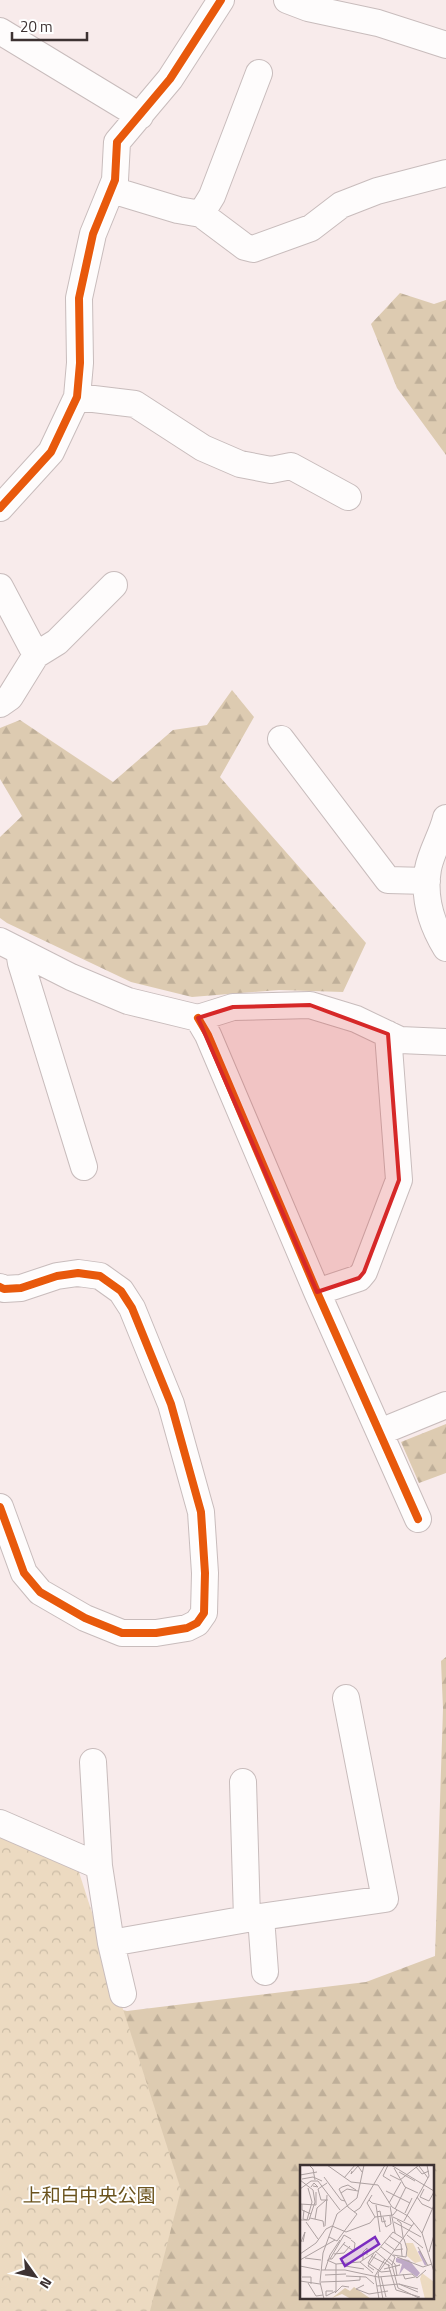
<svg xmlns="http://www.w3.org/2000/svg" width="446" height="2311" font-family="'Titillium Web','Noto Sans JP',sans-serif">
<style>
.forest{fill:url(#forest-firs);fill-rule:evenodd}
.park{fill:url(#park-crowns)}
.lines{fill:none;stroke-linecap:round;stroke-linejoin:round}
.street-casing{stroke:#c8bcbc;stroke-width:28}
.street{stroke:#fefcfc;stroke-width:26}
.cycleway-casing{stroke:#fff;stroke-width:11}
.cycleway{stroke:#e8590c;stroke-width:8}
.marked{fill:#d62828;fill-opacity:0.2;stroke:#d62828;stroke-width:4;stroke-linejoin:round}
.labels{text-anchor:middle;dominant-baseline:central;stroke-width:4;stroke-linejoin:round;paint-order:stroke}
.park-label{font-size:19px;fill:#6a521c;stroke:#fff}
.inset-river{fill:none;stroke:#bfaac7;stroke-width:2.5}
.inset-road{fill:none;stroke:#ada1a1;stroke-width:1}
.view{fill:#7b2cbf;fill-opacity:0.15;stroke:#7b2cbf;stroke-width:2.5}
.inset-edge{fill:none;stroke:#3d3232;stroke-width:2.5}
</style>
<defs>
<pattern id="forest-firs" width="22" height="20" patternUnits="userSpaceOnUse" patternTransform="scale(1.25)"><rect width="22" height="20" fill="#ddcbb1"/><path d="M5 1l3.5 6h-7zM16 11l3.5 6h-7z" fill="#bfaf99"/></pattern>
<pattern id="park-crowns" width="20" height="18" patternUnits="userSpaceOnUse" patternTransform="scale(1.25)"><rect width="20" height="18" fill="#ecdac1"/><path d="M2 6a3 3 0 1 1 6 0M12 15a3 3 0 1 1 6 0" fill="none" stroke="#cbbca6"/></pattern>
</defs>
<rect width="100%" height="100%" fill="#f8ebeb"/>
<path class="forest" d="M400 293 434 304 446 300V455L397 388 371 324Z
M232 690 254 717 220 777 366 943 343 992 279 990 192 997 131 982 7 923 0 918V837L22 816 0 779V728L20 720 113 782 173 730 207 725Z
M446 1424V1473L419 1483 401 1442Z
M446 1657V2311H0V2027L57 1995 127 2011 366 1982 435 1956 443 1709 441 1661ZM301 2166H432V2297H301Z"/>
<path class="park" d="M0 1834 78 1869 181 2190 150 2311H0Z"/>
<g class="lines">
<defs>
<path id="street" d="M287 0 308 8 378 23 446 45
M0 31 140 116
M112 190 178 210 201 214 245 247 253 249 311 228 341 205 377 191 446 173
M201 214 212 196 259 73
M77 397 135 404 203 448 240 464 271 470 291 466 348 497
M0 508 51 452 77 397 80 363 79 298 93 234 115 180 117 142 170 79 221 0
M0 587 36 655 10 697 0 704
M36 655 57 642 114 585
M281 739 388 880 427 881
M446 818C442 835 431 852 428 869 423 897 432 925 446 948
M0 941 71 977 128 1001 198 1018 233 1007 310 1005 356 1019 400 1040 446 1042
M19 951 21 963 84 1167
M198 1018 208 1035 317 1292 418 1519
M0 1287 4 1289 21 1288 57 1276 78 1273 100 1276 121 1291 132 1308 171 1404 201 1512 205 1573 204 1613 197 1623 187 1628 156 1633H122L85 1618 40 1592 24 1573 0 1507
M317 1292 359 1278 364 1272 399 1180 388 1034
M380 1432 446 1405
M93 1762 99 1866
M243 1782 247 1919
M0 1823 99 1866 111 1943 123 1994
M261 1917 265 1972
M111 1943 247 1919 385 1899 346 1698"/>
</defs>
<use href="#street" class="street-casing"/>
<use href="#street" class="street"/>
<defs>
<path id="cycleway" d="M0 508 51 452 77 397 80 363 79 298 93 234 115 180 117 142 170 79 221 0
M198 1018 208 1035 317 1292 418 1519
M0 1287 4 1289 21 1288 57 1276 78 1273 100 1276 121 1291 132 1308 171 1404 201 1512 205 1573 204 1613 197 1623 187 1628 156 1633H122L85 1618 40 1592 24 1573 0 1507"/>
</defs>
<use href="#cycleway" class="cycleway-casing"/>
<use href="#cycleway" class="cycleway"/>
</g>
<path class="marked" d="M310 1005 388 1034 399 1180 364 1272 359 1278 317 1292 198 1018 233 1007Z"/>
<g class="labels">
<g class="park-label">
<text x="89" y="2194">上和白中央公園</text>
</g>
</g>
<g transform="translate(300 2165)">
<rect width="134" height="134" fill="#f8ebeb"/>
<path d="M122 108 134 117V134H125L120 114Z" fill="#ecdac1"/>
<path d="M54 122 71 134H51L42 129 32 133 45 123 50 126Z" fill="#ddcbb1"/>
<path d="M106 78H113L122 96 115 98 107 91Z" fill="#ecdac1"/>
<path d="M96 93 109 95 120 108 117 112 104 103 99 110 102 99 96 97Z" fill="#bfaac7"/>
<path class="inset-river" d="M119 86 126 100"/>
<path class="inset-road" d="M9 0 13 4 15 15M27 0 51 17 78 20 92 42 108 51 122 68M88 0 83 11 91 16M91 0 134 26M119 1 128 13M116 2 122 9 129 6M94 3 105 22 118 28M52 6 51 9 58 1 62 7M99 7 115 16M0 10 17 7M90 10 100 15 119 0M24 12 41 35 45 36M44 13 55 0M2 14 13 12 22 16M0 15 13 25 15 37 9 55H0M27 18 18 24 21 35H28M11 22 14 18 18 22 13 21M42 22 48 20 56 25M0 24 11 16H18L40 45M124 24 120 32 129 36 134 27M86 26 110 38M41 28 47 24 58 26M72 30 69 35 72 38 89 42M117 32 122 39 133 44M69 35 67 38 75 52 93 50 97 45M89 38 101 17M0 39 16 40V27M2 39V45L11 49M76 40 80 67M134 40 122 68 134 107M90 41 95 68M95 44 106 22M4 45 3 54 7 55 12 37 8 23M54 47 60 43 85 0M77 47 80 46 82 57 86 56M105 48 112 33M83 52 86 62 91 59 90 51M93 52 112 61M10 53 23 56 24 62M15 54 17 43 26 35M97 55 101 58 103 72M104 56 129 11 127 0M6 57 18 74M94 57 121 72M25 61 27 30M107 70 123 83M89 71 101 79 102 91M29 72 37 76 57 49 48 42 39 24 42 22M1 77 5 67 3 77M84 77 95 85 103 84M43 79 54 86 55 78 51 75M81 82 95 92 92 100M118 82 128 101M75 86 92 100 98 123 121 134M129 87 134 70M74 88 68 98 81 107 91 106M0 89 16 78 26 64 32 61 46 67 70 58 75 52M34 89 44 88 50 81M71 91 90 101M97 92 123 102 132 99M5 93 21 95M88 93 95 99 97 111M29 94H32L45 77M30 94 44 70 51 74M0 95 35 75M27 95 36 99 60 97 78 85 93 67 104 74 107 84 106 92 93 90M63 95V87L67 83V90M60 97 73 108M88 99 96 125 120 132M0 101 20 105M45 101 64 104M84 104 100 100 96 101M21 105H45L78 112 112 109 117 113 126 105M25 105 30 90 40 75M74 105 68 101 76 89M103 109 105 114 115 112M25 110 46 109M46 111 66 112 74 119M2 112H11V119M81 112 86 132M0 116 20 119M21 117 48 116 60 115V111M8 118 16 131 23 130M99 119 118 127M64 120 56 124 69 129 88 126M77 121 99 119 118 124M33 126H26V131L36 126V99M35 128 42 121 49 122M24 134 20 117 23 88 37 49 57 33 64 0M79 134 75 111 85 94M83 134 78 108 114 58"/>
<path class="view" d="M75 72 79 79 45 101 41 94Z"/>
<rect width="134" height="134" class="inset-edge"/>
</g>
<g transform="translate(35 2276) rotate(123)" stroke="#ffffff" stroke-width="4" paint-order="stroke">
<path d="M0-4L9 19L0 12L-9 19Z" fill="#3d3232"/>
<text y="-8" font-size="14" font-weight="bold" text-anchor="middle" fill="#3d3232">N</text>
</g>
<path d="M12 32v8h75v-8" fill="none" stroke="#3d3232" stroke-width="2.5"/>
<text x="20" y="32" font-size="15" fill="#3d3232" stroke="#ffffff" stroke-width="4" paint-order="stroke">20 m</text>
</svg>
